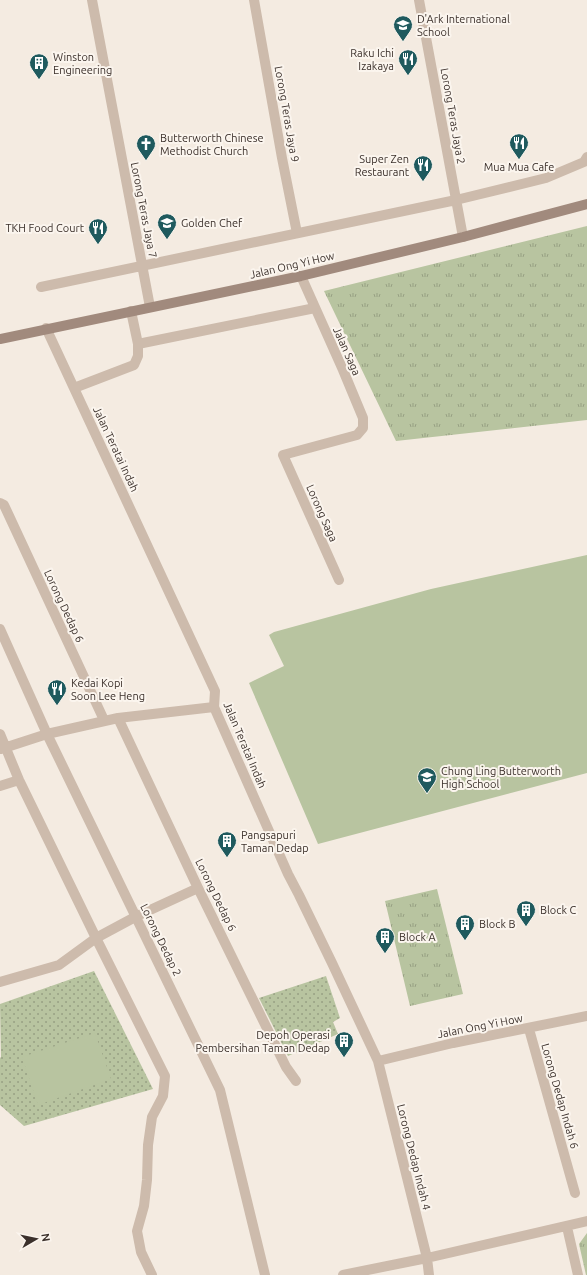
<svg xmlns="http://www.w3.org/2000/svg" width="587" height="1275" font-family="Ubuntu,sans-serif">
<style>
.grass{fill:url(#grass-tufts)}
.park{fill:url(#park-dots)}
.pitch{fill:#b8c4a0}
.lines{fill:none;stroke-linecap:round;stroke-linejoin:round}
.street{stroke:#cdbbac;stroke-width:10}
.secondary{stroke:#a18a7d;stroke-width:10}
.labels{text-anchor:middle;dominant-baseline:central;stroke-width:4;stroke-linejoin:round;paint-order:stroke}
.poi-label{font-size:11px;fill:#3b302b;stroke:#fbf5ee;text-anchor:start}
.street-label{font-size:11px;fill:#3b302b;stroke:#fbf5ee}
</style>
<defs>
<pattern id="grass-tufts" width="24" height="20" patternUnits="userSpaceOnUse"><rect width="24" height="20" fill="#b8c4a0"/><path d="M3 7l-1-3M5 7V3M7 7l1-3M15 17l-1-3M17 17v-4M19 17l1-3" fill="none" stroke="#97a083"/></pattern>
<pattern id="park-dots" width="8" height="8" patternUnits="userSpaceOnUse"><rect width="8" height="8" fill="#b8c4a0"/><path d="M2 2h.1M6 6h.1" fill="none" stroke="#97a083" stroke-width="1.8" stroke-linecap="round"/></pattern>
</defs>
<rect width="100%" height="100%" fill="#f4ebe1"/>
<path class="grass" d="M587 226V420L396 441 324 291Z
M437 889 463 994 410 1006 385 901Z
M587 1233V1275H586L579 1244Z"/>
<path class="park" d="M94 971 153 1089 24 1126 0 1105V1058L1 1057 0 1004Z
M326 976 340 1018 333 1022 338 1034 288 1056 259 998Z"/>
<path class="pitch" d="M587 555V773L318 844 249 683 284 666 269 635 274 632 431 589Z
M95 1033 111 1079 38 1105 22 1057Z"/>
<g class="lines">
<path class="street" d="M92 0 150 307
M254 0 282 158 297 233
M419 0 463 237
M301 276 343 370 363 418V428L357 435 283 455 339 580
M41 287 456 200 546 178 584 162 587 157
M131 311 138 344
M46 328 215 691 214 707 288 874 299 895 332 963 378 1061 427 1258 429 1275
M74 388 134 365 138 356V344L315 308
M0 503 4 505 104 720
M0 629 47 734 220 1090 265 1275
M118 718 198 888 286 1067 296 1081
M0 734 19 780 96 938 165 1076 163 1096 152 1117 148 1145 147 1180 144 1206 137 1231 141 1252 152 1275
M1 749 47 734 118 718 214 707
M0 786 19 780
M0 982 59 965 96 938 137 916 198 888
M529 1029 575 1193
M378 1061 453 1043 587 1016
M567 1227 578 1275
M343 1275 427 1258 587 1221"/>
<path class="secondary" d="M0 339 301 276 463 237 587 204"/>
</g>
<defs>
<symbol id="school-pin" viewBox="-11 -11 22 30"><path d="M0 17L-7.5 6A9.5 9.5 0 1 1 7.5 6Z" fill="#1f5a5e" stroke="#fbf5ee"/><path d="M0-5L7-2L0 1L-7-2ZM-4 1L0 2.5L4 1V4Q0 6-4 4Z" fill="#fff"/></symbol>
<symbol id="restaurant-pin" viewBox="-11 -11 22 30"><path d="M0 17L-7.5 6A9.5 9.5 0 1 1 7.5 6Z" fill="#1f5a5e" stroke="#fbf5ee"/><path d="M-5-6h1v4h1v-4h1v4h1v-4h1v5L-1.5 .5V6h-2V.5L-5-1ZM5-6V6H3V1.5H1.5Q1.5-4 5-6Z" fill="#fff"/></symbol>
<symbol id="building-pin" viewBox="-11 -11 22 30"><path d="M0 17L-7.5 6A9.5 9.5 0 1 1 7.5 6Z" fill="#1f5a5e" stroke="#fbf5ee"/><path d="M-4-6H4V6H1V3H-1V6H-4ZM-2.5-4.3h1.7v1.8h-1.7ZM.8-4.3h1.7v1.8H.8ZM-2.5-1h1.7V.8h-1.7ZM.8-1h1.7V.8H.8Z" fill="#fff"/></symbol>
<symbol id="church-pin" viewBox="-11 -11 22 30"><path d="M0 17L-7.5 6A9.5 9.5 0 1 1 7.5 6Z" fill="#1f5a5e" stroke="#fbf5ee"/><path d="M-1.2-6h2.4v3.5h3.3v2.4h-3.3V6h-2.4V-.1h-3.3v-2.4h3.3Z" fill="#fff"/></symbol>
<symbol id="university-pin" viewBox="-11 -11 22 30"><path d="M0 17L-7.5 6A9.5 9.5 0 1 1 7.5 6Z" fill="#1f5a5e" stroke="#fbf5ee"/><path d="M0-5L7-2L0 1L-7-2ZM-4 1L0 2.5L4 1V4Q0 6-4 4Z" fill="#fff"/></symbol>
</defs>
<g fill-rule="evenodd">
<use href="#school-pin" x="392" y="14" width="22" height="30"/>
<use href="#restaurant-pin" x="397" y="48" width="22" height="30"/>
<use href="#building-pin" x="28" y="52" width="22" height="30"/>
<use href="#restaurant-pin" x="508" y="132" width="22" height="30"/>
<use href="#church-pin" x="135" y="133" width="22" height="30"/>
<use href="#restaurant-pin" x="412" y="154" width="22" height="30"/>
<use href="#university-pin" x="156" y="212" width="22" height="30"/>
<use href="#restaurant-pin" x="87" y="217" width="22" height="30"/>
<use href="#restaurant-pin" x="46" y="678" width="22" height="30"/>
<use href="#school-pin" x="416" y="766" width="22" height="30"/>
<use href="#building-pin" x="216" y="830" width="22" height="30"/>
<use href="#building-pin" x="515" y="899" width="22" height="30"/>
<use href="#building-pin" x="454" y="913" width="22" height="30"/>
<use href="#building-pin" x="374" y="926" width="22" height="30"/>
<use href="#building-pin" x="333" y="1030" width="22" height="30"/>
</g>
<g class="labels">
<g class="poi-label">
<text x="417" y="19">D'Ark International<tspan x="417" dy="13">School</tspan></text>
<text x="394" y="53" text-anchor="end">Raku Ichi<tspan x="394" dy="13">Izakaya</tspan></text>
<text x="53" y="57">Winston<tspan x="53" dy="13">Engineering</tspan></text>
<text x="160" y="138">Butterworth Chinese<tspan x="160" dy="13">Methodist Church</tspan></text>
<text x="409" y="159" text-anchor="end">Super Zen<tspan x="409" dy="13">Restaurant</tspan></text>
<text x="519" y="167" text-anchor="middle">Mua Mua Cafe</text>
<text x="181" y="223">Golden Chef</text>
<text x="84" y="228" text-anchor="end">TKH Food Court</text>
<text x="71" y="683">Kedai Kopi<tspan x="71" dy="13">Soon Lee Heng</tspan></text>
<text x="441" y="771">Chung Ling Butterworth<tspan x="441" dy="13">High School</tspan></text>
<text x="241" y="835">Pangsapuri<tspan x="241" dy="13">Taman Dedap</tspan></text>
<text x="540" y="910">Block C</text>
<text x="479" y="924">Block B</text>
<text x="399" y="937">Block A</text>
<text x="330" y="1035" text-anchor="end">Depoh Operasi<tspan x="330" dy="13">Pembersihan Taman Dedap</tspan></text>
</g>
<g class="street-label">
<text transform="translate(287 114) rotate(80)">Lorong Teras Jaya 9</text>
<text transform="translate(453 116) rotate(80)">Lorong Teras Jaya 2</text>
<text transform="translate(144 210) rotate(79)">Lorong Teras Jaya 7</text>
<text transform="translate(292 265) rotate(-13)">Jalan Ong Yi How</text>
<text transform="translate(347 351) rotate(66)">Jalan Saga</text>
<text transform="translate(116 449) rotate(65)">Jalan Teratai Indah</text>
<text transform="translate(322 513) rotate(66)">Lorong Saga</text>
<text transform="translate(64 606) rotate(65)">Lorong Dedap 6</text>
<text transform="translate(245 745) rotate(67)">Jalan Teratai Indah</text>
<text transform="translate(216 895) rotate(64)">Lorong Dedap 6</text>
<text transform="translate(161 940) rotate(64)">Lorong Dedap 2</text>
<text transform="translate(480 1026) rotate(-11)">Jalan Ong Yi How</text>
<text transform="translate(560 1096) rotate(74)">Lorong Dedap Indah 6</text>
<text transform="translate(414 1157) rotate(76)">Lorong Dedap Indah 4</text>
</g>
</g>
<g transform="translate(36 1239) rotate(81)" stroke="#fbf5ee" stroke-width="3" paint-order="stroke">
<path d="M0-3L7 15L0 10L-7 15Z" fill="#3b302b"/>
<text y="-6" font-size="11" font-weight="bold" text-anchor="middle" fill="#3b302b">N</text>
</g>
</svg>
